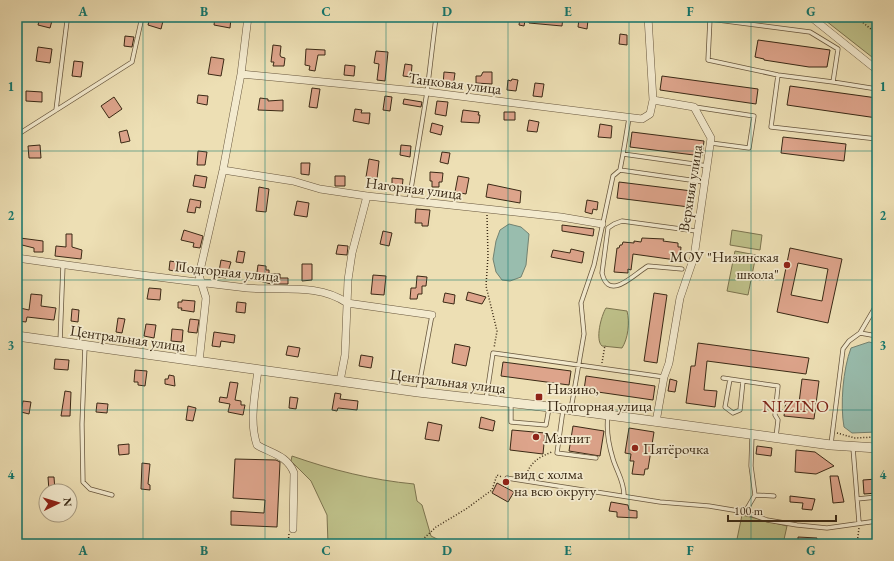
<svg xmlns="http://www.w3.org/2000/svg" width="894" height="561" font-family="'EB Garamond',serif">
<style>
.green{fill:#bec089;stroke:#7c744f}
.water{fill:#99bdae;stroke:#738271}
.building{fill:#dda48b;stroke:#3a2915;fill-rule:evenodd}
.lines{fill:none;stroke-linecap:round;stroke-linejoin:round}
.service-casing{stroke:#67563d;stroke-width:5}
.minor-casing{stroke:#67563d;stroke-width:8}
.tertiary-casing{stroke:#67563d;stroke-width:10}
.path{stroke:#3a2915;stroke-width:1.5;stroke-dasharray:1 2;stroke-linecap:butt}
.service{stroke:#f3eace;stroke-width:3.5}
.minor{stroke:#f3eace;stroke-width:7}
.tertiary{stroke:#f3eace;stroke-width:9}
.grid{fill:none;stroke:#0f766e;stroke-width:1;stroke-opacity:0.55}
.poi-dot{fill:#8f2418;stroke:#f3eace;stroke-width:1.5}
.labels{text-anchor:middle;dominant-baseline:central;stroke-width:3.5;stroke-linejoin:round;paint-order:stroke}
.street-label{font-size:15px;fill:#3a2915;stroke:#f3eace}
.poi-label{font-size:15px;fill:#3a2915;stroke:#f3eace;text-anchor:start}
.quarter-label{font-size:17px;letter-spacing:1px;fill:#7a1f14;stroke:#f3eace}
.neatline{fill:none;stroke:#0f766e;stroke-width:1.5}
.grid-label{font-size:13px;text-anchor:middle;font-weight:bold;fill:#0f766e}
</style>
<rect width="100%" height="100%" fill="#eddfb4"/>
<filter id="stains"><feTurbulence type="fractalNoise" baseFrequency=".005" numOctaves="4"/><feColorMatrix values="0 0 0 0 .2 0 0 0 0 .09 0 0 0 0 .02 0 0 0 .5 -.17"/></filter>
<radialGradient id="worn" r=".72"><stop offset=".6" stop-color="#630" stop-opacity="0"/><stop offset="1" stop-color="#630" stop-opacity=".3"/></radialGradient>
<path class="green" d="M821 17H877V61Z
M732 230 762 235 760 250 730 245Z
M735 251 756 255 748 295 727 291Z
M606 308 627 311C630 322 628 339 622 348L602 346C595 340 601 316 606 308Z
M292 456C332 470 372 480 414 484L417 501 422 505 431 536 447 544H328L327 515 311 481 291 461Z
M742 515 787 526 783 544H736Z"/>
<path class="water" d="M509 224 521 227 529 234 526 265 521 277 510 281 502 280 496 272 493 259 496 241 500 230Z
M869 342 877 344V432L852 433 844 427C840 405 843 369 851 348Z"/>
<path class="building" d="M40 17H53L50 28 38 25Z
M150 17H164L161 29 148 25Z
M215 17 231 18 230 28 214 25Z
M523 17H563L562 26 529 23V22L525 21 524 26 519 25 520 18Z
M579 19 588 20 587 29 578 27Z
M620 34 627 35V45L619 44Z
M125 36 134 37 132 47 124 46Z
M758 40 830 50 827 67H809L764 60V59L755 57Z
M273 45 281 46 280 55 281 57 285 58 284 66H273L274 62H271Z
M38 47 52 49 50 63 36 61Z
M306 49 325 50V55H318L315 71 309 70 310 66 305 65Z
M376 51 388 52 385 81 377 80 379 64 374 63Z
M211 57 224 59 221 76 208 74Z
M74 61 83 62 81 77 72 76Z
M405 64 412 65 411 77 403 76Z
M345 65 355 66 354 76 344 75Z
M444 72 455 73 453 87 443 85Z
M483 72H492V84L476 83V76H481Z
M662 76 758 89 756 104 660 90Z
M512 79 518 80 516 91 507 90 508 80 511 81Z
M535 83 544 84 542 97 533 96Z
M790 86 877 98V118L787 105Z
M312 88 320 89 317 108 309 107Z
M26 91 42 92V102L26 101Z
M198 95 208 96 207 105 197 103Z
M385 96 392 97 390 111 383 110Z
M114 97 122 109 109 118 101 106Z
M260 98 268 99V101L283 100V111L258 110Z
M404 99 422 102 421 107 403 104Z
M437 101 448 102 446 116 435 114Z
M355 109 362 110 361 113H370L369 124 353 121Z
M463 110 479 112 478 115H480L479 123 461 122Z
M504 112H515V120H504Z
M529 120 539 122 537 132 527 131Z
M432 123 443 126 441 135 430 132Z
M600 124 612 126 611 138 598 137Z
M127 130 130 141 121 143 119 132Z
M632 132 704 141 702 156 630 147Z
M783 137 846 144 844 161 781 153Z
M40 145 41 158H29L28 146Z
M401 145 411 146 410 157 400 155Z
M198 151 207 152 205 165H197Z
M442 152 450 153 448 164 440 162Z
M369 159 379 161 377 179 366 177Z
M301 163H310L309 175 301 174Z
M430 172 443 173 442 182H439V187H432V181H430Z
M195 175 207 177 205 188 193 186Z
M335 176H345V186H335Z
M458 176 469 178 466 194 455 192Z
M392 178 403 179 402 189H392Z
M619 182 692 191 689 207 617 198Z
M488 184 521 191 520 203 486 197Z
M259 187 269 189 266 212 256 211Z
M190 199 201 201 200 208 196 207 195 213 187 212Z
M587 200 598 202 597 210 593 209 592 214 585 212Z
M297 201 309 203 307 217 294 215Z
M416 209 430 210 428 226H422V223H415Z
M562 225 594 229 593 236 562 231Z
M184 230 203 236 200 248 193 247 194 243 181 240Z
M383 231 392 233 389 246 380 244Z
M66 234H72V247L82 250 81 259 55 256 56 246 66 247Z
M20 238 43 241V252H34V248L18 244Z
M642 238 664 239 663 241 678 243V247H681L680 258 676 257V260L633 254 631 270 628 269V273L614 272 617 248H619L620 245H622L623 242 634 243V241L641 242Z
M338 245 348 246 347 255 336 254Z
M790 248 842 259 828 323 777 312ZM798 263 828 269 822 301 791 295Z
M571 249 584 252 582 263 551 257 553 250 570 253Z
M238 251 245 252 243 263 236 262Z
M221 260 231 262 226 278 218 277Z
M170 261 181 263 180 272 169 270Z
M302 264H312V280L302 281Z
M258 265 266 266V270H269V274H280V278H288V284H271L256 280Z
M373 275 386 276 384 295 371 294Z
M417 276 427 277 426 286H422V294H418L417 299H410L411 288H416Z
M149 288 161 289 160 300 147 299Z
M468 292 486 297 482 304 466 300Z
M445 293 455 295 454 304 443 302Z
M654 293 667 295 657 363 644 361Z
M31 294 42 295 41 306 56 308 54 320 27 317 26 322 18 321 20 308 29 310Z
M182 300 195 301 194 312 181 310 182 308H178V302H182Z
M237 302 246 303 245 313 236 312Z
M72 309 79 310 78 322 71 321Z
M118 318 125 319 122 333 116 332Z
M190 319 199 320 197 333 188 332Z
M146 324 156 325 154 338 144 336Z
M172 329 183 330 182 342 171 341Z
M214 332 235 335 234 343 221 341 220 347 212 346Z
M698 343 809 358 806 374 707 361 704 390 717 391 715 407 686 403 691 366H695Z
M455 344 470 347 466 366 452 363Z
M288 346 300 348 298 357 286 355Z
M361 355 373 357 371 368 359 366Z
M55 359 69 360 68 370 54 369Z
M503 362 571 371 569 385 501 376Z
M135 370 147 371 145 386 138 385V382H134Z
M169 375 174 376 175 386 165 384V379H168Z
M586 376 655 386 653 400 584 390Z
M670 379 677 381 675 392 668 391Z
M802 379 819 381 814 419 784 416 786 401 799 403Z
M230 382 238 383 235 400 241 401V405H245L243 415 228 412 230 404 219 402 220 397 227 398Z
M65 391 71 392 70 416H61Z
M335 393 341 394 340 399 358 401 357 410 338 408 337 411 332 410Z
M290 397 298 398 296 409 289 408Z
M23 401 31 402 29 414 21 412Z
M97 403 108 404 107 413 96 412Z
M188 406 196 408 193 421 186 420Z
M481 417 495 421 493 431 479 428Z
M428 422 442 425 439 441 425 439Z
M573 426 604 431 600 456 569 451Z
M629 428 654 432 648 469H645L644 475 632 474 634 461H630L631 454 625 453Z
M512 430 545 433 543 454 510 450Z
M129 444V454L119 455 118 445Z
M757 446 772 448 771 456 756 454Z
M796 450 815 452 834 466 816 474 795 472Z
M235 459 276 460 280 462 277 527 231 525V511L264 513 265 500 233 498Z
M142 463 150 464 148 484 150 485V490L141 489Z
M830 476H838L844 502 833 503Z
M48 477H54L55 491H49Z
M877 479V493L864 494 863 480Z
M497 483 514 492 508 502 492 493Z
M790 496 815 499 812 510 802 509 803 503 790 502Z
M611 502 628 505 629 510 637 511V518L617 517V512L609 511Z
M798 537 817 538 816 544H798Z"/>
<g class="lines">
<defs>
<path id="service" d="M679 17 710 19 810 32 838 49 833 82 778 75 708 60 710 19
M778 75 771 127 877 139
M833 82 877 89
M695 107 754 116 749 148 711 143
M56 110 67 21
M17 135 132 62 142 17
M623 154 629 118
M620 170 623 154 708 166
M409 201 427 92 436 17
M682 269 648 266C635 273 609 303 602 273L608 228 614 224 622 221 696 231
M860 333 877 336
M60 342 63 265
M85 346 82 424 83 482 90 489 112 495
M723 378 778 386 775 415 778 420 776 437
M730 379 725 407 733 413 740 410 743 381
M418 391 432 315
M486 400 493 353 664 377
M511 404V422L546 425 549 408
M571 409 584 334 581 303 594 265 613 176 620 170 704 182
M563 410 557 453 596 458
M608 416C606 430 609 446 613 459 617 472 624 481 624 495
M831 444 843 349 849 341 860 333 877 304
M853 448 859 522
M507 478 660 502 709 506 745 512 767 520 797 525 827 528 877 521
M755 495 774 496
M857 499 877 497
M745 512 755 495 751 466 752 435"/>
<path id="minor" d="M811 17 877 70
M241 74 427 92 642 119 650 114 653 100 648 17
M653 100 694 107 711 138 694 257 680 298 669 363 664 377 656 422
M223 170 293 181 320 189 367 196 561 217 602 224
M17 258C93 269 170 279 247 288 280 291 319 283 347 303L432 315
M199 362 206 298 199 275 223 170 241 74 248 17
M258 370C255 394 249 422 257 445 272 454 287 455 294 473L293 529
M340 381 345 355 348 280 352 253 367 196"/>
<path id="tertiary" d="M17 336 418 392 549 407 831 445 877 448"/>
</defs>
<use href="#service" class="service-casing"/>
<use href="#minor" class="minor-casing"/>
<use href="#tertiary" class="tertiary-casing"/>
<path class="path" d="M856 17 877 34
M487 215 488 256 486 286 497 331 494 348
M602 363 605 345
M837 433 855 438 877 437
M526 477C529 463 539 457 552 452
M288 544 289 534
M418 544 436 527 466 509 492 490 497 475 502 477
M857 544 859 528"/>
<use href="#service" class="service"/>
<use href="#minor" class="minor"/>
<use href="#tertiary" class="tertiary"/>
</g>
<path class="grid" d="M143 17V544M265 17V544M386 17V544M508 17V544M629 17V544M751 17V544M17 151H877M17 280H877M17 410H877"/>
<g class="poi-dot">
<circle cx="787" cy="265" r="4"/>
<rect x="535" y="393" width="8" height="8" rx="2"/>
<circle cx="536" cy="437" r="4"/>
<circle cx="635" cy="448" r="4"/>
<circle cx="506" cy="482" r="4"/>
</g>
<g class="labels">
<g class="street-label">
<text transform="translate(455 83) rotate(7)">Танковая улица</text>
<text transform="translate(414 188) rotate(7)">Нагорная улица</text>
<text transform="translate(690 188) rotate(-81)">Верхняя улица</text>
<text transform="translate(227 271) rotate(6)">Подгорная улица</text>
<text transform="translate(128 338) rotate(8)">Центральная улица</text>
<text transform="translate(448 381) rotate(7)">Центральная улица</text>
</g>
<g class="poi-label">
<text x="779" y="256" text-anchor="end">МОУ "Низинская<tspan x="779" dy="17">школа"</tspan></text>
<text x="547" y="388">Низино,<tspan x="547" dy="17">Подгорная улица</tspan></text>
<text x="544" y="437">Магнит</text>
<text x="643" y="448">Пятёрочка</text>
<text x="514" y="473">вид с холма<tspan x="514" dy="17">на всю округу</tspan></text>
</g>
<g class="quarter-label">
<text x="796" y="406">NIZINO</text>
</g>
</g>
<rect width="894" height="561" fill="none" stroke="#eddfb4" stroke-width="44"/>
<g transform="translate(58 503) rotate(85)"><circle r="19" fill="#f3eace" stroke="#a99d84"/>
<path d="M0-3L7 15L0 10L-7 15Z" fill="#8f2418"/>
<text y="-6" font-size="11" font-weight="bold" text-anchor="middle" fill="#3a2915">N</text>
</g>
<path d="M728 515v6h108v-6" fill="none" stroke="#3a2915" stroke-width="2"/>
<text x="734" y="515" font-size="12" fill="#3a2915" stroke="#f3eace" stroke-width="3" paint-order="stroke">100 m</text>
<rect x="22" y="22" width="850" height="517" class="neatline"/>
<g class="grid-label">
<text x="83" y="16">A</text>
<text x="204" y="16">B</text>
<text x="326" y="16">C</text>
<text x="447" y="16">D</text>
<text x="568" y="16">E</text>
<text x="690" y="16">F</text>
<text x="811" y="16">G</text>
<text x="11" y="91">1</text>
<text x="883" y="91">1</text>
<text x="11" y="220">2</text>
<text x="883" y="220">2</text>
<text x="11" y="350">3</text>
<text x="883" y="350">3</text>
<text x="11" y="479">4</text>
<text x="883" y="479">4</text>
<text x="83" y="555">A</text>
<text x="204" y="555">B</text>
<text x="326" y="555">C</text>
<text x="447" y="555">D</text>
<text x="568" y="555">E</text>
<text x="690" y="555">F</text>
<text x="811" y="555">G</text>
</g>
<rect width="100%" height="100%" filter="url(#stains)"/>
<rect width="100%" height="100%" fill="url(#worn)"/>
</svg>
